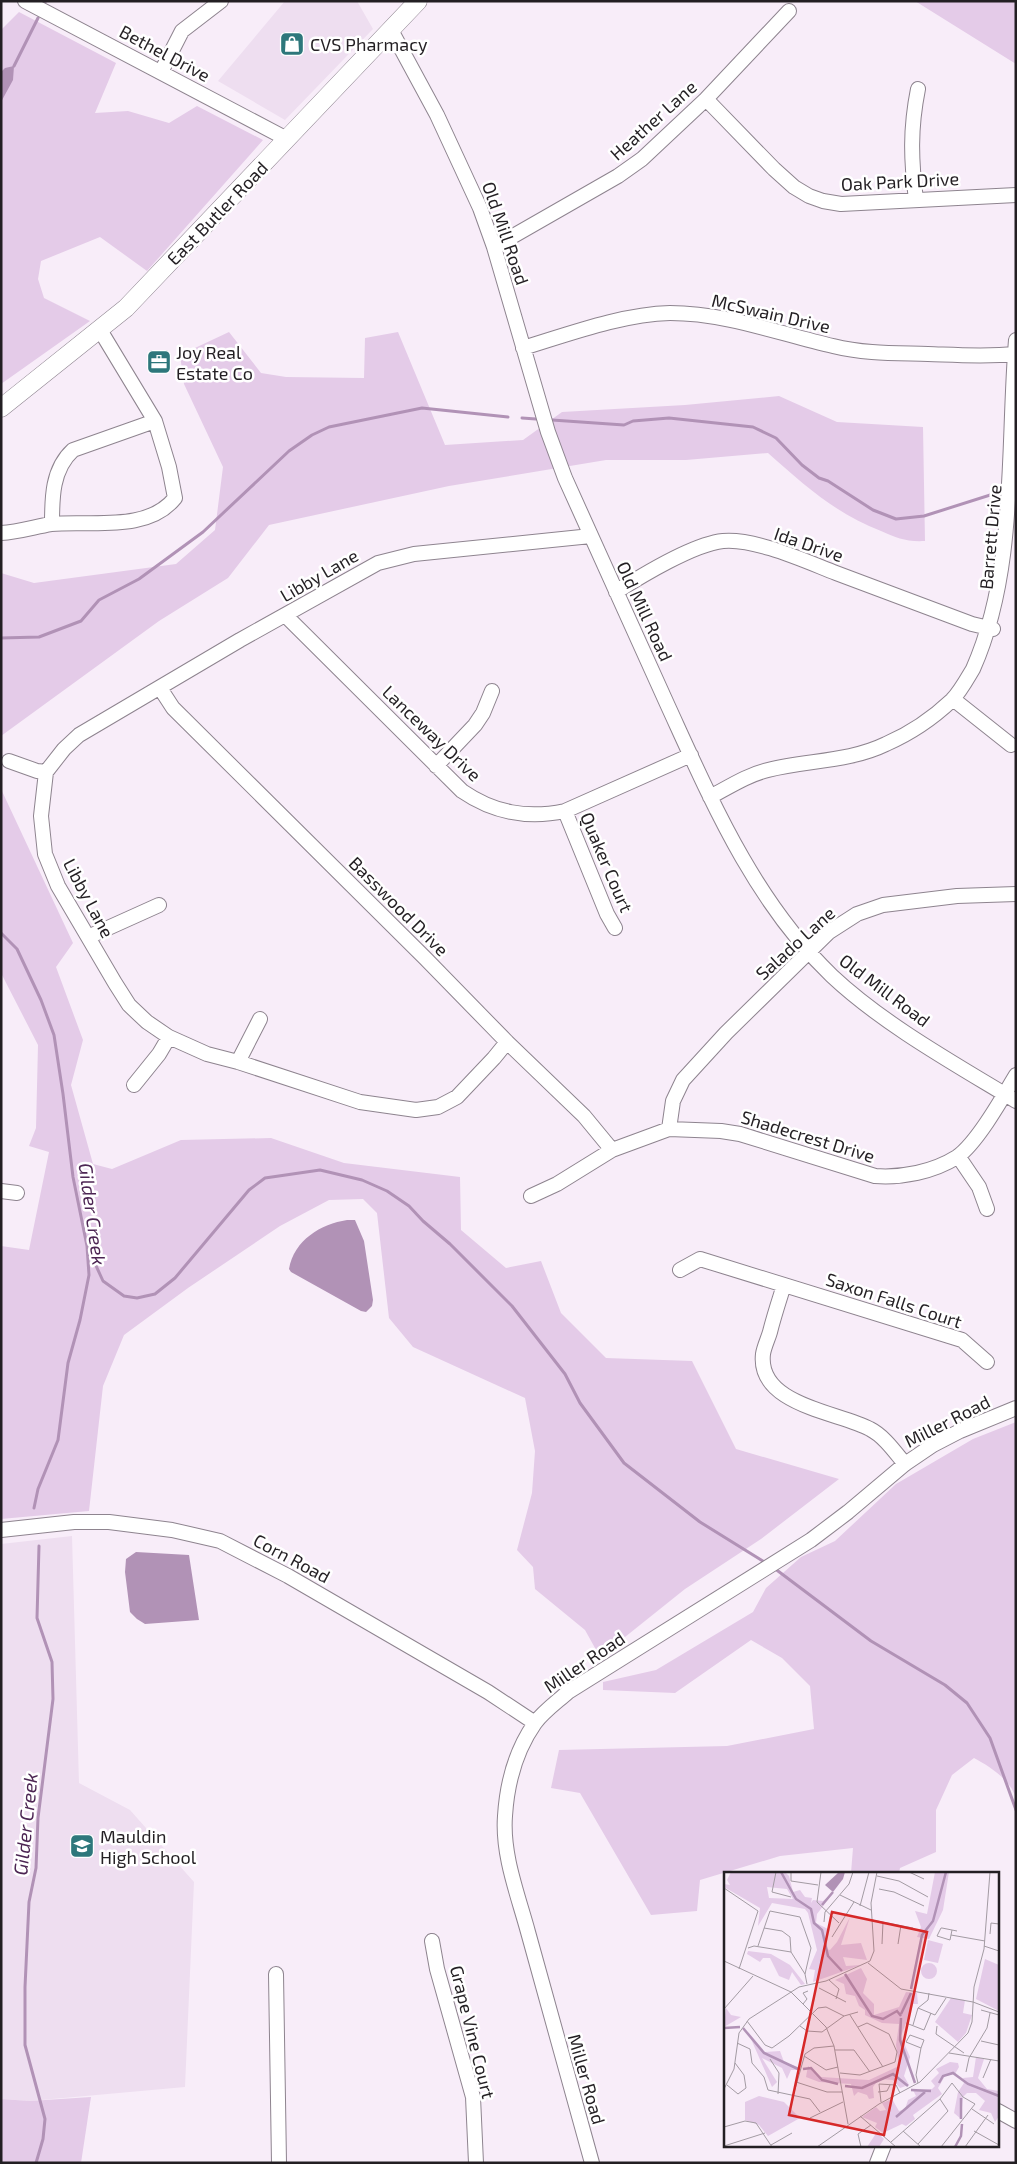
<svg xmlns="http://www.w3.org/2000/svg" width="1017" height="2164" font-family="'Exo 2',sans-serif">
<style>
.built{fill:#eedef0}
.green{fill:#e4cbe8}
.water{fill:#b192b6}
.lines{fill:none;stroke-linecap:round;stroke-linejoin:round}
.stream{stroke:#b192b6;stroke-width:3}
.minor-casing{stroke:#8e848f;stroke-width:16}
.major-casing{stroke:#8e848f;stroke-width:19}
.minor{stroke:#fff;stroke-width:14}
.major{stroke:#fff;stroke-width:18}
.labels{text-anchor:middle;dominant-baseline:central;stroke-width:5;stroke-linejoin:round;paint-order:stroke}
.poi-label{font-size:18px;fill:#231f23;stroke:#fff;text-anchor:start}
.street-label{font-size:18px;fill:#231f23;stroke:#fff}
.water-label{font-size:19px;font-style:italic;fill:#4c2553;stroke:#fff}
.inset-river{fill:none;stroke:#b192b6;stroke-width:2.5}
.inset-road{fill:none;stroke:#a39ba3;stroke-width:1}
.view{fill:#d62828;fill-opacity:0.15;stroke:#d62828;stroke-width:2.5}
.inset-edge{fill:none;stroke:#231f23;stroke-width:2.5}
</style>
<rect width="100%" height="100%" fill="#f8edf9"/>
<path class="built" d="M285 1H357L373 29 285 120 218 81Z
M72 1536 79 1783 130 1810 194 1882 185 2087 30 2101 1 2099V1544Z"/>
<path class="green" d="M915 1H1016V64Z
M19 12 116 63 95 113 128 111 169 123 197 106 263 140 147 271 100 237 41 261 38 279 44 298 90 321 1 384V30Z
M229 332 261 373 286 377 364 378 365 338 398 332 445 445 523 440 562 412 685 405 779 396 837 422 923 427 925 541C906 542 897 538 881 531 836 514 803 484 768 453L686 460H606L449 486 269 525 228 578 159 621 1 736V573L34 583 176 564 215 530 223 467 184 384 180 355Z
M1 789 73 943 56 967 83 1040 71 1085 93 1164 112 1169 181 1140 271 1138 344 1163 460 1177 461 1230 506 1268 541 1261 561 1313 606 1358 692 1361 736 1449 839 1479 761 1539 685 1589 600 1657 585 1630 535 1589 533 1567 517 1550 532 1493 535 1451 525 1398 413 1347 389 1318 377 1213 363 1199 329 1200 280 1226 188 1288 124 1335 103 1386 89 1511 1 1519V1246L29 1250 49 1152 29 1146 36 1128 38 1045 1 973Z
M1016 1422V1800C1013 1781 989 1766 974 1758L952 1775 936 1810V1852L900 1868 899 1873H851L853 1848 780 1856 700 1880 697 1911 651 1915 580 1793 551 1788 559 1750 727 1746 814 1729 810 1686 782 1658 751 1640 675 1693 603 1690V1682L656 1670 753 1612 766 1588 801 1557 835 1541 896 1484 973 1439Z
M91 2097 81 2163H1V2099L30 2101Z"/>
<path class="water" d="M14 66 13 80 1 102V72L5 68Z
M347 1220H355L364 1241 373 1300 372 1306 366 1312 361 1311 291 1272 289 1269C294 1240 321 1224 347 1220Z
M136 1552 189 1555 199 1620 145 1624 137 1619 130 1612 125 1572 126 1559Z"/>
<g class="lines">
<path class="stream" d="M45 2 46 1
M14 66 38 18
M522 418 536 419
M552 420 624 425 633 421 669 418 753 427 776 438 802 465 819 478 828 481 873 510 896 519 924 516 1006 490
M1 638 39 637 81 621 99 600 139 579 203 532 289 451 312 435 329 427 422 408 508 417
M1 933 17 949 41 1000 54 1035 63 1094 73 1177 87 1246 89 1275 80 1320 68 1363 58 1440 38 1489 34 1508
M87 1246 103 1281 124 1296 137 1298 155 1294 175 1278 249 1190 265 1178 320 1170 362 1180 387 1191 409 1206 423 1221 450 1244 512 1306 565 1374 580 1403 624 1463 700 1522 766 1563
M774 1568 871 1641 945 1685 967 1703 990 1738 1016 1810
M36 2163 43 2139 45 2119 25 2045V1987L29 1902 36 1868 38 1818 53 1699 52 1662 37 1618 39 1546"/>
<defs>
<path id="minor" d="M25 1 287 139
M391 30 437 115 480 208 494 247 548 432 565 478C599 554 633 630 668 706 712 802 754 901 832 976 883 1024 955 1064 1016 1101
M161 72 182 31 221 1
M706 99 774 169 794 187 809 196 823 201 841 204 1016 195
M916 200C911 160 910 129 918 89
M494 247 618 176 642 159 706 99 789 11
M523 348C569 334 623 314 670 313 726 313 780 334 833 346 865 354 896 353 928 354 957 355 986 357 1015 354
M52 524C52 498 52 469 73 450L155 421
M1 533C18 532 34 527 51 524 90 520 147 533 175 498L169 467 155 421 100 330
M616 592C641 576 694 544 723 541 755 538 805 561 836 573 881 590 926 607 972 624L993 629
M286 616 462 791C494 813 527 819 565 811L691 755
M160 688 173 708 425 958 507 1042 584 1116 612 1150
M953 699 1011 745
M9 761 37 771 46 772
M436 766 475 725 483 713 492 691
M710 797C729 787 747 775 768 770 807 760 849 762 886 744 909 734 933 718 952 700 960 692 967 679 973 669 1017 570 1007 450 1016 340
M565 811 607 914 615 928
M88 937 159 905
M507 1042 494 1058 457 1097 438 1107 416 1110 360 1102 238 1062 207 1054 169 1037 147 1022 129 1005 115 983 58 886 45 854 41 816 46 772 64 749 79 735 240 640 378 563 414 554 591 536
M238 1062 260 1019
M134 1085 159 1054 169 1037
M669 1129 673 1101 683 1080 726 1033 829 932 857 914 883 905 957 896 1016 894
M958 1156 979 1187 987 1209
M1 1191 17 1193
M531 1196 557 1184 612 1150 669 1129 721 1131 740 1134 875 1176C902 1178 933 1172 957 1157 977 1143 1003 1097 1016 1075
M680 1270 700 1259 962 1340 987 1362
M784 1285C779 1301 774 1316 770 1332 768 1339 764 1347 763 1354 757 1405 838 1412 870 1429 884 1436 895 1452 905 1464
M1 1530 74 1522H109L172 1530 220 1541 288 1576 488 1692 535 1723
M432 1941 437 1969 473 2097 476 2163
M276 1974 279 2163
M998 2111 1016 2121
M592 2163C570 2086 549 2009 528 1932 518 1895 502 1855 505 1816 507 1784 516 1750 535 1723 544 1711 557 1702 568 1692L811 1540 848 1512 905 1464 933 1445 960 1431 1016 1408
M877 2163 884 2145"/>
<path id="major" d="M1 408 126 308 418 1"/>
</defs>
<use href="#minor" class="minor-casing"/>
<use href="#major" class="major-casing"/>
<use href="#minor" class="minor"/>
<use href="#major" class="major"/>
</g>
<defs>
<symbol id="shop-square" viewBox="-11 -11 22 22"><rect x="-9" y="-9" width="18" height="18" rx="4" fill="#2d777b" stroke="#fff"/><path d="M-5-2.5h2.3a2.7 3.5 0 0 1 5.4 0H5L5.5 6h-11ZM-1.5-2.5h3a1.5 2.3 0 0 0-3 0Z" fill="#fff"/></symbol>
<symbol id="office-square" viewBox="-11 -11 22 22"><rect x="-9" y="-9" width="18" height="18" rx="4" fill="#2d777b" stroke="#fff"/><path d="M-6-3h4V-5.5h4V-3h4V5H-6ZM-1-4.5V-3h2v-1.5ZM-6 0V1H6V0Z" fill="#fff"/></symbol>
<symbol id="school-square" viewBox="-11 -11 22 22"><rect x="-9" y="-9" width="18" height="18" rx="4" fill="#2d777b" stroke="#fff"/><path d="M0-5L7-2L0 1L-7-2ZM-4 1L0 2.5L4 1V4Q0 6-4 4Z" fill="#fff"/></symbol>
</defs>
<g fill-rule="evenodd">
<use href="#shop-square" x="278" y="30" width="28" height="28"/>
<use href="#office-square" x="145" y="348" width="28" height="28"/>
<use href="#school-square" x="68" y="1832" width="28" height="28"/>
</g>
<g class="labels">
<g class="poi-label">
<text x="310" y="44">CVS Pharmacy</text>
<text x="176" y="352">Joy Real<tspan x="176" dy="21">Estate Co</tspan></text>
<text x="100" y="1836">Mauldin<tspan x="100" dy="21">High School</tspan></text>
</g>
<g class="street-label">
<text transform="translate(165 53) rotate(28)">Bethel Drive</text>
<text transform="translate(653 120) rotate(-42)">Heather Lane</text>
<text transform="translate(900 181) rotate(-3)">Oak Park Drive</text>
<text transform="translate(217 213) rotate(-46)">East Butler Road</text>
<text transform="translate(506 233) rotate(71)">Old Mill Road</text>
<text transform="translate(771 313) rotate(13)">McSwain Drive</text>
<text transform="translate(990 537) rotate(-85)">Barrett Drive</text>
<text transform="translate(809 544) rotate(19)">Ida Drive</text>
<text transform="translate(319 575) rotate(-30)">Libby Lane</text>
<text transform="translate(645 611) rotate(65)">Old Mill Road</text>
<text transform="translate(432 733) rotate(44)">Lanceway Drive</text>
<text transform="translate(607 862) rotate(67)">Quaker Court</text>
<text transform="translate(89 898) rotate(62)">Libby Lane</text>
<text transform="translate(399 906) rotate(45)">Basswood Drive</text>
<text transform="translate(795 943) rotate(-42)">Salado Lane</text>
<text transform="translate(885 990) rotate(37)">Old Mill Road</text>
<text transform="translate(808 1136) rotate(17)">Shadecrest Drive</text>
<text transform="translate(894 1300) rotate(18)">Saxon Falls Court</text>
<text transform="translate(947 1421) rotate(-27)">Miller Road</text>
<text transform="translate(292 1558) rotate(28)">Corn Road</text>
<text transform="translate(584 1662) rotate(-34)">Miller Road</text>
<text transform="translate(473 2032) rotate(76)">Grape Vine Court</text>
<text transform="translate(587 2079) rotate(74)">Miller Road</text>
</g>
<g class="water-label">
<text transform="translate(93 1214) rotate(82)">Gilder Creek</text>
<text transform="translate(25 1824) rotate(-84)">Gilder Creek</text>
</g>
</g>
<g transform="translate(724 1872)">
<rect width="275" height="275" fill="#f8edf9"/>
<path d="M7 0H61L65 4 69 20 76 18 81 25 88 26 87 31 89 28 99 29 109 21 93 42 92 51 104 57 102 77 106 78 113 70 126 45 117 73 137 71 143 88 119 85 122 94 137 93 89 110 91 98 85 97 93 78 84 41 81 37 48 31 34 54 36 36 0 15V12L6 13 3 8ZM43 15 63 17 69 27 45 26ZM211 0H225L219 38 205 67 193 65 197 55 191 39 203 42ZM204 68 219 72 214 91 200 88ZM24 79 47 82 66 93 81 112 77 113 68 100 65 108 55 104 46 86H39L36 90 23 82ZM261 87 275 93V139L252 127ZM197 99a8 8 0 1 1 16 0a8 8 0 1 1-16 0ZM137 96 143 107 139 121 150 132V143L175 135 182 120 193 121 194 132H189L177 164 186 185 180 204 185 213 176 216 169 208 155 207 149 215 150 226 145 227 143 223 134 220 130 224 127 212 95 210 82 205 84 194 97 205 145 208 175 194 172 173 175 152 158 151 141 143V138L135 134 131 124 122 122 120 112 111 108ZM227 126 241 128 239 141 248 143 242 161 234 170 211 150ZM2 136 7 143 17 145 0 155ZM24 160 41 180 56 179 60 190 74 195V198H67L63 207 58 196 38 186 53 210 48 215ZM252 185 260 187 254 206 263 217 275 219V244L271 250 267 241 255 238 261 229 252 221H243L239 225 237 247 230 241 234 220 240 211 239 206 249 205ZM226 190 234 191 235 195 231 202 221 204 214 216 218 222 189 243 191 247 182 254 178 252 159 261 151 255 153 251 138 245 152 235 156 239 162 238 158 231 168 227 175 239 181 237 184 228 192 224 189 218 208 217 211 214 207 209 215 201 212 197ZM35 224 60 230 76 246 44 264 35 253 21 248V230ZM153 260 160 267 155 275H143Z" fill="#e4cbe8" fill-rule="evenodd"/>
<path d="M115 0H121L119 7 109 20 101 13Z" fill="#b192b6"/>
<path class="inset-river" d="M57 0 72 27 87 37 90 51 98 58 104 84 118 99M98 33 109 20M121 102 148 144 159 147 173 139 177 144M187 117 198 63 209 49 222 0M177 142 187 121M177 146 176 168 191 211M0 156 16 155M19 156 40 181 74 197M79 197 87 196 98 208 114 212M215 211 219 204 229 201 244 212 275 224M121 214 138 216 169 202 184 214M187 218 207 219M237 226V247M172 245 201 220M231 275 237 264 238 252"/>
<path class="inset-road" d="M52 0 48 20 67 25M67 0V9L94 13M97 0 93 30 115 51M185 0 200 7M153 4 175 9 204 25M0 16 34 39 15 97M155 17 170 20 200 34M116 23 147 38M136 34 145 0M148 48 189 56M100 50 101 40 125 12 129 0M40 56 58 59 66 65 67 80 81 102 83 112M228 58 226 68 213 64 217 56H218L233 59M266 62 267 51 275 52M227 63 261 69M108 65 130 30M158 72 159 50M174 72 177 53M34 74 46 39 76 45 87 76 81 102M260 74 275 79M24 76 30 74 67 80M0 89 67 120 102 155 110 174 124 252M144 91 177 117 249 130M105 108 115 117 112 127M95 116 122 130M249 130 275 140M79 132 83 127 79 121 84 119M194 136 211 143 222 126M0 137 29 104M257 138 275 143M126 143 159 195M23 149 41 173 48 176 65 164 94 136 102 135 120 144 134 140M182 151 200 158 207 141M189 153 194 136 204 128 205 121M76 154 83 159 98 160 120 144M213 154 212 162 240 181M186 163 200 168 197 176 182 170ZM257 169 275 173M13 171 26 177 28 191 40 205 44 218 86 227 96 240M111 178H130L146 200M225 181 275 189M80 184 102 198 114 195M46 187 55 201 54 222M242 200 245 186 263 156 266 141M116 201 136 203 171 190 173 180 165 162 143 151 134 155M259 206 267 187M72 210 103 220H118M194 211 192 203 197 176M3 213 14 222 22 216 20 203 11 191M0 217 10 197 15 161 25 147 75 115 102 109 146 89 150 79 147 31 153 0M154 220 163 219 166 213M69 224 81 182 90 176 110 174M157 230 155 212 172 213 176 221M248 237 270 252M136 244 172 275M86 246 119 230M0 255 21 249 32 251 48 275M179 259 197 275M250 259 275 273M167 270 216 227 228 211 239 225 251 232 217 275M194 272 224 239 216 227M47 273 68 261M0 274 41 261M93 275 155 232 196 210 244 161 248 150 250 115 260 77 266 0M137 275 134 262 147 253M241 275 264 243"/>
<path class="view" d="M108 40 203 60 160 263 65 243Z"/>
<rect width="275" height="275" class="inset-edge"/>
</g>
<rect width="1017" height="2164" fill="none" stroke="#231f23" stroke-width="5"/>
</svg>
